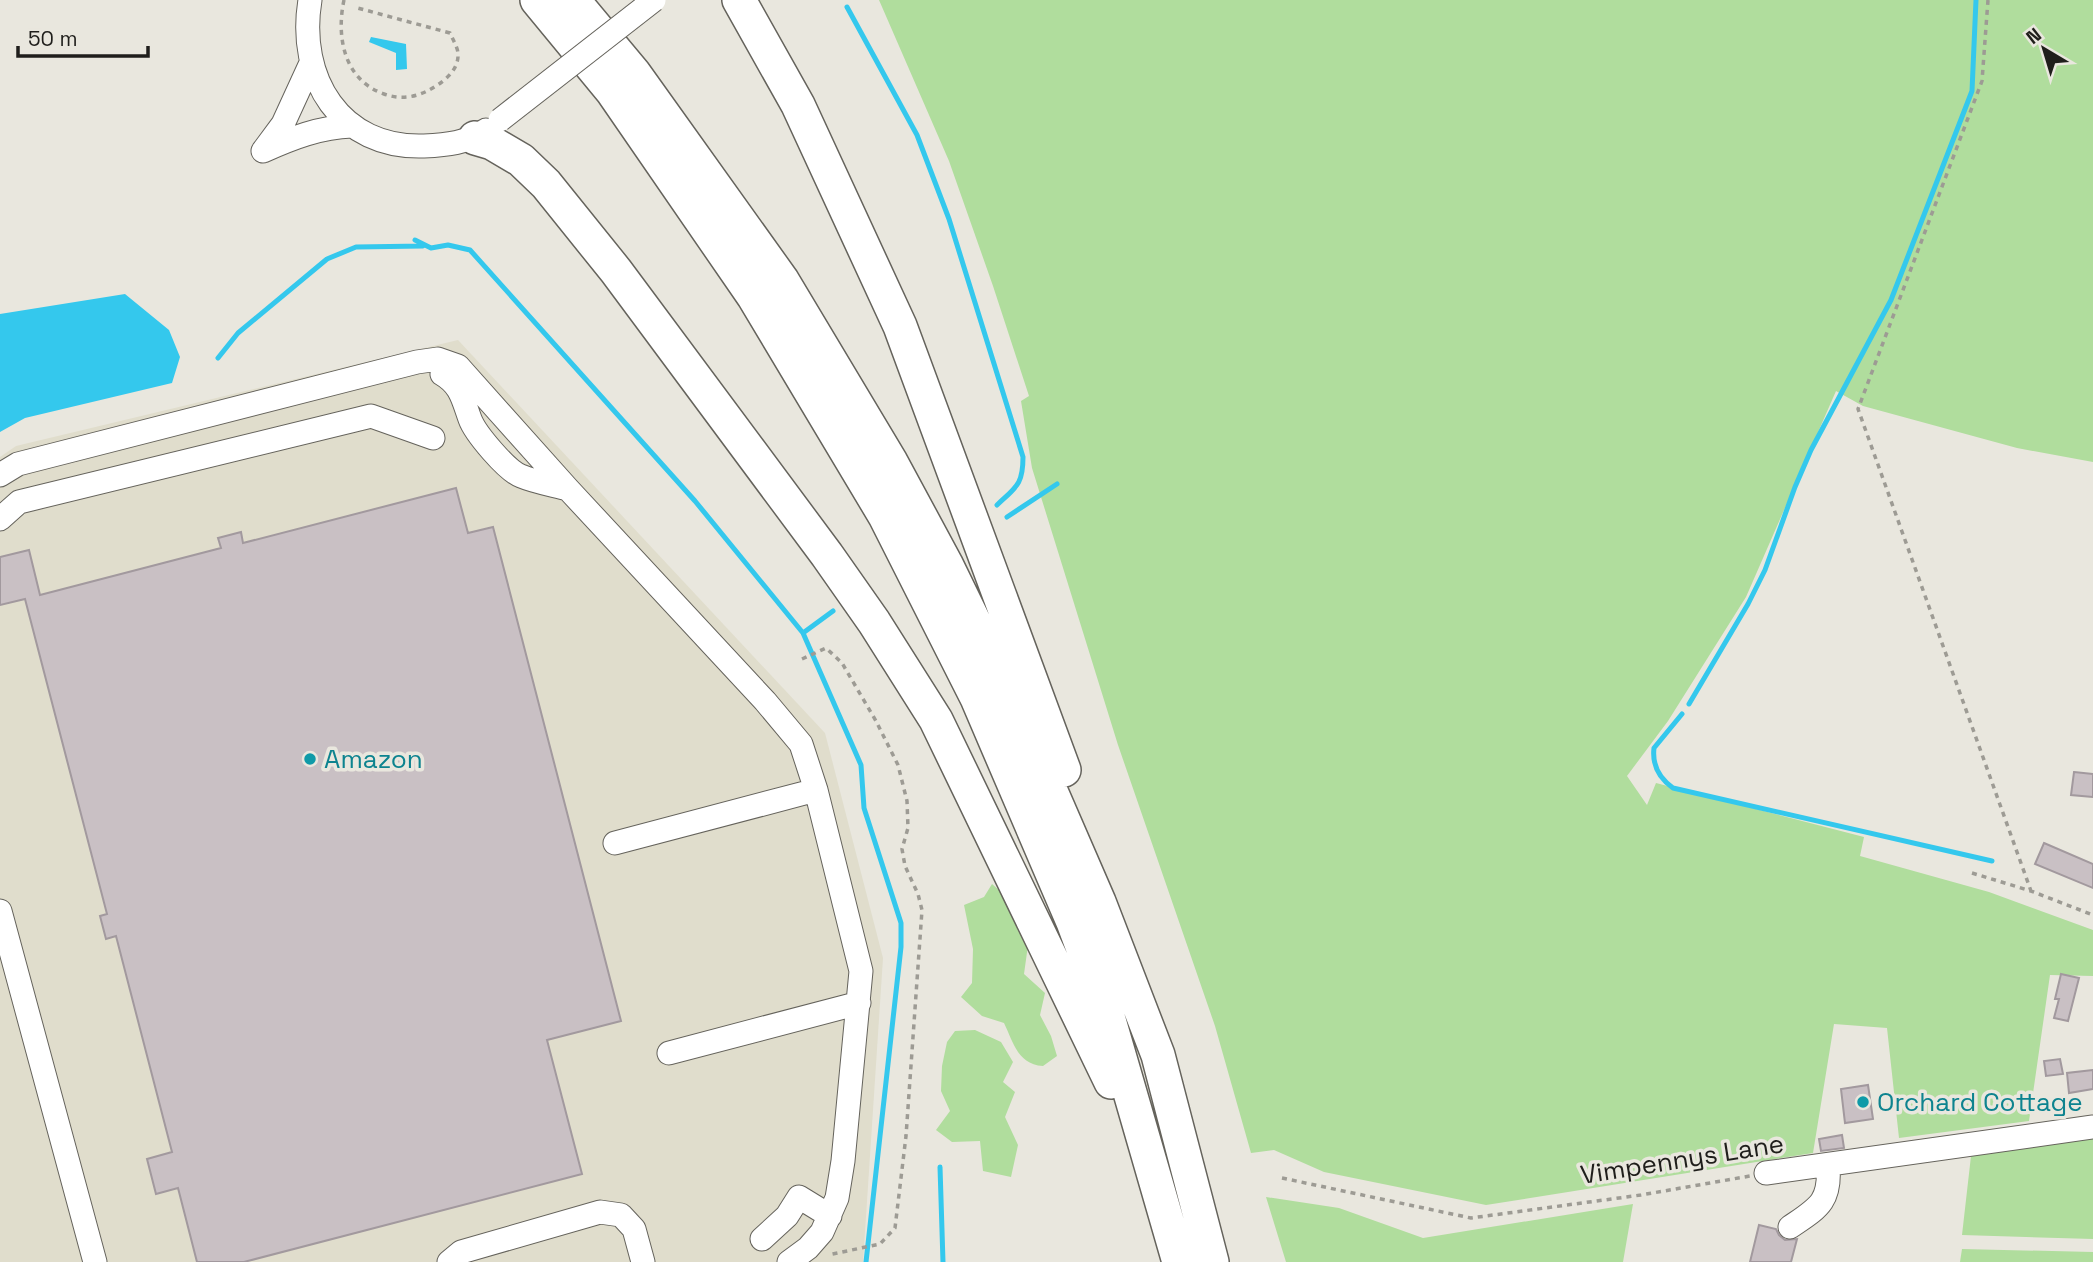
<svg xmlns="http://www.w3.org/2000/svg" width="2093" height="1262" font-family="'Space Grotesk',sans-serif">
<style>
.built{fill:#e0ddcc}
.green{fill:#b0dd9d}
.water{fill:#34c8ed}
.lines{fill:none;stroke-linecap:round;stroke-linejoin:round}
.stream{stroke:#34c8ed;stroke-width:5}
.building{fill:#c9c0c4;stroke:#a2999e;stroke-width:2}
.minor-casing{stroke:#65635c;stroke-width:25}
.highway-casing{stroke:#65635c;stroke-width:36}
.path{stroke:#9d9b94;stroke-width:3.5;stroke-dasharray:5 5;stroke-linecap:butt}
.minor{stroke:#fff;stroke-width:23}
.highway{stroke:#fff;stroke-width:33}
.minor-bridge-casing{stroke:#65635c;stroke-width:25;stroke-linecap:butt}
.minor-bridge{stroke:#fff;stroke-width:23}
.culture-dot{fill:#0f9aa8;stroke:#e9e7de;stroke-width:2.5}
.labels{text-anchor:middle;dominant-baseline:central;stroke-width:7;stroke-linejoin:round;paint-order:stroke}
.culture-label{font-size:26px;fill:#0d838f;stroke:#e9e7de;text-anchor:start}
.street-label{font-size:26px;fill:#1f1e1b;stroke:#e9e7de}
</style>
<rect width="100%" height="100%" fill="#e9e7de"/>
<path class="built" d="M458 340 825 733 883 958 863 1262H0V457L16 446Z"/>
<path class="green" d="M879 0H2093V462L2017 448 1863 406 1836 391 1746 597 1668 721 1627 776 1647 805 1656 783 1864 837 1860 856 1989 892 2093 930V976L2050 975 2029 1121 1899 1138 1887 1028 1834 1024 1813 1153 1486 1205 1324 1172 1274 1150 1251 1153 1215 1026 1118 745 1032 468 1021 401 1029 396 993 286 949 161Z
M992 884 1007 897 1029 938 1024 974 1045 993 1040 1015 1051 1036 1057 1056 1043 1066C1018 1064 1014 1044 1004 1023L982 1016 961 997 972 983 973 949 964 905 984 897Z
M975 1030 1001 1042 1013 1062 1003 1082 1015 1092 1005 1117 1018 1145 1011 1177 983 1171 980 1141 952 1142 936 1130 950 1111 941 1091 942 1066 947 1042 955 1031Z
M2093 1138V1239L1962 1235 1971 1156Z
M1266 1197 1339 1208 1423 1238 1633 1204 1623 1262H1286Z
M1962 1249 2093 1252V1262H1960Z"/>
<path class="water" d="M371 37 406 44 407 69 396 70V53L369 42Z
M125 294 169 330 180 357 172 383 25 418 0 432V314Z"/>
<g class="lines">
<path class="stream" d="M847 7 917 135 949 219 1023 457C1023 485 1016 487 997 505
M415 240 431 248 448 245 470 250 695 501 803 633 861 765 864 808 901 923V947L866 1262
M218 358 238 333 327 259 356 247 423 246
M1007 517 1057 484
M803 633 833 611
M1689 704 1748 604 1765 570 1795 487 1811 450 1891 300 1972 91 1976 0
M1682 714 1654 748C1652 765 1659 778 1673 788L1992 861
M940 1167 943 1262"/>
</g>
<path class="building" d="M456 488 468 533 493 527 621 1021 547 1040 582 1174 244 1262H197L178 1188 156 1194 147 1159 172 1152 116 936 106 939 100 916 107 914 25 599 0 605V557L29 550 40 595 221 548 218 538 241 532 243 543Z
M2074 772 2093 774V797L2071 795Z
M2044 843 2093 864V888L2035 864Z
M2061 974 2079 978 2068 1021 2054 1018 2059 999H2055Z
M2060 1059 2063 1074 2046 1076 2044 1061Z
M2093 1070V1089L2069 1093 2067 1073Z
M1868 1085 1873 1119 1845 1123 1841 1089Z
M1842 1135 1844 1148 1821 1151 1819 1139Z
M1759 1225 1776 1229 1779 1235 1785 1240 1797 1239 1791 1262H1750Z"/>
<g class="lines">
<defs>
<path id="minor" d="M310 0C297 78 340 149 424 146 446 145 468 143 486 130
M263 151 283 124 311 63
M263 151C292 138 320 127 352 126
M442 374C461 385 463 400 470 419 475 433 507 471 521 476 535 482 553 485 568 489
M0 475 18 464 417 362 438 359 458 366 568 489 765 701 801 744 816 790 861 971 843 1161 837 1198 822 1232 808 1248 789 1262
M0 519 19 502 371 416 433 438
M615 843 816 790
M0 911 95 1262
M669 1053 859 1003
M1766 1173 2093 1127
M1790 1227C1818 1208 1831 1202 1828 1165
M762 1239 787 1216 799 1197 830 1216
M449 1262 461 1252 600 1212 621 1215 634 1229 643 1262"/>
<path id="highway" d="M537 0 612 91 754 297 885 516 977 698 1073 922 1107 1013 1179 1262
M573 0 634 73 782 280 891 462 946 564 1004 683 1099 902 1158 1055 1212 1262
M739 0 798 105 900 326 1064 770
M475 138 492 143 521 160 546 184 616 271 827 555 874 622 936 720 1111 1082"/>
</defs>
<use href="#minor" class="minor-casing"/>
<use href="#highway" class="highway-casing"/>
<path class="path" d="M344 0C336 37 344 80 384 94 404 101 422 96 439 84 449 77 459 67 458 53 457 46 453 40 450 33L354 7
M1988 0 1982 81 1858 409 2031 891
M802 659 826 648 842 663 876 721 898 765 907 801 908 828 902 849 905 866 918 894 922 910 906 1136 895 1228 880 1244 828 1255
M1972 873 2031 891 2093 915
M1282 1178 1471 1218 1641 1195 1750 1176"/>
<use href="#minor" class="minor"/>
<use href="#highway" class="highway"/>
<defs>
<path id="minor-bridge" d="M500 120 654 0"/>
</defs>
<use href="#minor-bridge" class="minor-bridge-casing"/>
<use href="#minor-bridge" class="minor-bridge"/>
</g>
<g class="culture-dot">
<circle cx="310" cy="759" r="7"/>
<circle cx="1863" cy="1102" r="7"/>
</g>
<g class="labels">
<g class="culture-label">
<text x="324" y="759">Amazon</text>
<text x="1877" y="1102">Orchard Cottage</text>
</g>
<g class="street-label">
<text transform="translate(1682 1159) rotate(-9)">Vimpennys Lane</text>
</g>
</g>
<g transform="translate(2044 49) rotate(322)" stroke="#e9e7de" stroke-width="5" paint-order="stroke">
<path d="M0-5L12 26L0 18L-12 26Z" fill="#1f1e1b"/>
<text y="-10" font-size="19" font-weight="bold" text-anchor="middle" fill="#1f1e1b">N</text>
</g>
<path d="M18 46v10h130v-10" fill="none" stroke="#1f1e1b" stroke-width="3.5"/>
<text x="28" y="46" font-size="21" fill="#1f1e1b" stroke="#e9e7de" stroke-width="5" paint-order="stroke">50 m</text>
</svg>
